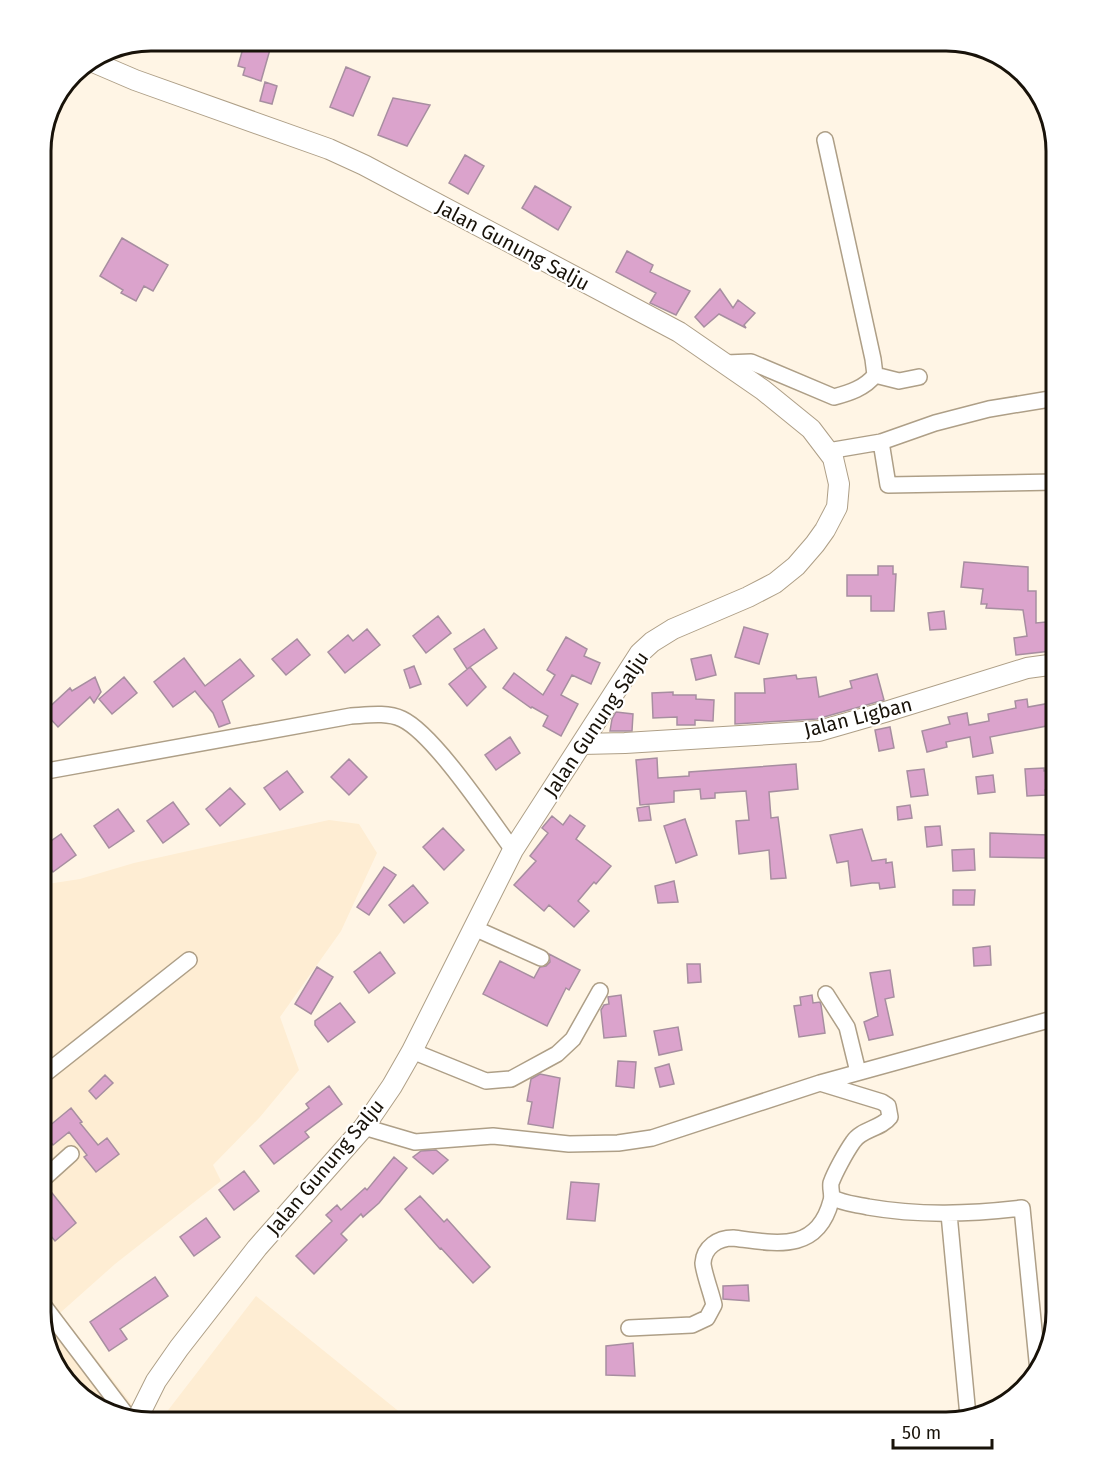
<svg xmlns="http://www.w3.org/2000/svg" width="1097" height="1463" font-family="'Fira Sans',sans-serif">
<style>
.built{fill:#feedd3}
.building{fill:#dba3cc;stroke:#a78ea0;stroke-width:1.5}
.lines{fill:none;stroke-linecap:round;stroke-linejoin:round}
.minor-casing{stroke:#ae9f87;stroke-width:18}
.major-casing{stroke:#ae9f87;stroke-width:22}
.minor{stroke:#fff;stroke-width:15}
.major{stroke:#fff;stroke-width:20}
.labels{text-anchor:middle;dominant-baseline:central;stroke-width:4.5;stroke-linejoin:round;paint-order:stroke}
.street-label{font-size:20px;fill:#181209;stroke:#fff}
.rim{fill:none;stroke:#181209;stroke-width:3}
</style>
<rect width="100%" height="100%" fill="#fff5e5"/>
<path class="built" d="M329 820 359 824 377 853 341 931 280 1017 299 1070 260 1117 213 1165 221 1181 115 1264 60 1313 146 1422 96 1408 59 1373 41 1313V885L80 879 134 863Z
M256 1296 412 1422H159Z"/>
<path class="building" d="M245 41H255L271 46 261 81 243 75 245 68 238 66Z
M346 67 370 77 353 116 330 107Z
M265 82 277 86 272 104 260 101Z
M393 98 430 105 407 146 378 135Z
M465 155 484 166 468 194 449 183Z
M535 186 571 207 558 230 522 208Z
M122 238 168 265 153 291 144 286 136 301 121 293 123 290 100 276Z
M627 251 653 265 650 272 690 291 676 315 650 303 656 293 616 272Z
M720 289 733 308 738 300 755 313 744 325 746 328 719 314 704 327 695 317Z
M964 562 1028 567V591H1036V623L1046 622 1051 651 1016 655 1014 638 1027 636 1023 610 986 608 987 604H981L983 589 961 587Z
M878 566H893V574H896L894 611H871V596H847V575H878Z
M944 611 946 629 930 630 928 613Z
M438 616 451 633 426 653 413 636Z
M744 627 768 634 759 664 735 657Z
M367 629 380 645 345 673 328 652 348 635 353 641Z
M484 629 497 648 467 669 454 649Z
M566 637 587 649 584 656 600 663 591 684 572 675 561 695 578 704 561 736 543 726 548 716 532 707 531 708 503 688 514 673 543 695 555 675 547 670Z
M297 639 310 655 286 675 272 659Z
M711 655 716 675 696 680 691 659Z
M184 658 205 686 240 659 254 676 222 701 230 723 219 727 213 713 195 691 173 707 154 682Z
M414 666 421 684 410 688 404 670Z
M470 667 486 687 467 706 449 684Z
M877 674 884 700 817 719 735 724V693H765L764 679 796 675 797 679 816 677 819 697 852 688 850 681Z
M95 677 101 692 94 703 90 697 58 727 44 712 70 688 72 691Z
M124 677 137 693 112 714 99 699Z
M673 692V695H696V699L714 700 713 721 695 720V725H677V717L653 718 652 693Z
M1027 699 1028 707 1056 702V748L1051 749 1047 726 990 737 993 753 973 757 970 737 946 742 947 747 927 752 922 731 950 724 948 717 967 713 969 725 989 721 988 714 1016 708 1015 701Z
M616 712 633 714 632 731H610L612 719Z
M890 727 894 748 879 751 875 730Z
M510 737 520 753 496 770 485 755Z
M657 758 658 778 689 776V772L796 764 798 789 769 792 771 818 778 817 786 878 771 879 769 850 739 854 736 821 749 820 746 791 715 793V798L701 799 700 789 674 791V802L640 805 636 760Z
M349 759 367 777 349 795 331 777Z
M1044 768V771L1056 770V790H1045L1046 795 1027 796 1025 769Z
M924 769 928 795 911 797 907 771Z
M287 771 303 792 280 810 264 788Z
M993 775 995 792 978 794 976 777Z
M230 788 245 804 220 826 206 809Z
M173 802 189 824 163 843 147 821Z
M910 805 912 818 898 820 897 807Z
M649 806 651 820 639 821 637 808Z
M118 809 134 831 109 848 94 826Z
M570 815 585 826 576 839 611 866 596 884 594 882 578 901 589 911 574 927 549 905 544 911 514 885 536 861 530 856 548 833 542 828 552 816 563 825Z
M685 819 697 855 676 863 664 826Z
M940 826 942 845 927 847 925 827Z
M443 828 464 850 444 870 423 847Z
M862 829 872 861 886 859V863L892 862 895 887 880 889 879 883H872L851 886 848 861 837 863 830 835Z
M990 833 1049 835 1048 858 990 857Z
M61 834 76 855 53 872 41 854V848Z
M974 849 975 870 953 871 952 850Z
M384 867 396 875 369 915 357 907Z
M674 881 678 902 658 903 655 886Z
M413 885 428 903 404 923 389 905Z
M953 890H975L974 905H953Z
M990 946 991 965 974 966 973 948Z
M380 952 395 973 369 993 354 972Z
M549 954 580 970 569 990 566 988 547 1026 483 994 500 961 534 978 540 967 546 966 550 962Z
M687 964H700L701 982 688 983Z
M317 967 333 977 311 1014 295 1004Z
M890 970 894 997 885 999 893 1035 869 1040 864 1022 878 1016 870 973Z
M621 995 626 1036 604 1038 601 1010 604 1005 609 1004 608 997Z
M812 995 813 1003 820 1002 821 1005 825 1033 799 1037 794 1006 801 1005 800 997Z
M340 1003 355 1022 328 1042 315 1025V1021Z
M678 1027 682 1050 659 1055 654 1031Z
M618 1061 636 1062 634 1088 616 1086Z
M669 1064 674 1084 660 1087 655 1068Z
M540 1074 560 1078 553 1128 528 1124 532 1102 527 1101 531 1079Z
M105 1075 113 1083 96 1099 89 1091Z
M329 1086 342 1104 305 1132 309 1137 274 1164 260 1146 309 1108 306 1104Z
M71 1108 82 1122 80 1123 98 1145 107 1138 119 1154 96 1172 84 1157 87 1155 69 1132 53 1145 42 1132Z
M436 1150 448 1160 433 1174 413 1157 421 1151Z
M394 1157 407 1168 379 1203 363 1217 361 1214 341 1234 347 1240 314 1274 296 1256 332 1221 326 1215 337 1205 341 1210 365 1188 367 1190Z
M244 1171 259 1191 234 1210 219 1190Z
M571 1182 599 1184 595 1221 567 1219Z
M48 1188 76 1223 55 1241 51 1236 41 1244V1193Z
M420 1196 444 1222 447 1219 490 1267 473 1283 441 1248 440 1249 405 1209Z
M206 1218 220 1237 194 1256 180 1237Z
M155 1277 168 1296 120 1329 127 1339 109 1351 90 1322Z
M748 1285 749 1301 723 1299V1286Z
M633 1343 635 1376 606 1375V1346Z"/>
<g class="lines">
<defs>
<path id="minor" d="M726 363 751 362 834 397C849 393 865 388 875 375L873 359 825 140
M875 375 899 381 919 377
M881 442 888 485 1056 482
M828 451 881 442 935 423 989 409 1056 398
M41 772 351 716C368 715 387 712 402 719 434 734 490 819 513 850
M474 928 541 958
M826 994 847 1027 858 1072
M412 1051 486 1081 511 1079 557 1054 573 1039 600 991
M41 1077 189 960
M364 1127 415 1142 493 1136 569 1144 618 1143 652 1138 820 1083 1056 1018
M41 1181 71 1154
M832 1197C843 1204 856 1204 868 1207 920 1216 970 1214 1022 1208L1038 1371
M949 1214 968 1416
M41 1302 128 1417
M629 1328 692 1325 707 1318 714 1305C712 1295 703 1271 703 1263 704 1247 718 1238 733 1238 774 1243 817 1254 831 1201 833 1195 830 1189 831 1183 835 1172 846 1152 853 1142 861 1129 881 1129 890 1117L888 1106 882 1102 820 1083"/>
<path id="major" d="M93 62 135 80 329 149 364 165 679 332 763 390 811 429 833 458 839 484 837 507 825 530 815 544 796 566 775 583 748 597 673 629 652 642 640 653 513 850 412 1051 392 1086 364 1127 257 1248 179 1348 156 1381 137 1419
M582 744 625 743 819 731 885 712 1027 668 1056 664"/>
</defs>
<use href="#minor" class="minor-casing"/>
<use href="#major" class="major-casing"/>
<use href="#minor" class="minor"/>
<use href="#major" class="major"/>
</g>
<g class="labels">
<g class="street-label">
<text transform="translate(513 245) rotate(28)">Jalan Gunung Salju</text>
<text transform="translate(858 717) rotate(-14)">Jalan Ligban</text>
<text transform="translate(596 724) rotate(-56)">Jalan Gunung Salju</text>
<text transform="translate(325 1167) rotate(-50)">Jalan Gunung Salju</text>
</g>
</g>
<path d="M0 0H1097V1463H0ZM151 51H946A100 100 0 0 1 1046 151V1312A100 100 0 0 1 946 1412H151A100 100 0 0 1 51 1312V151A100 100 0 0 1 151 51Z" fill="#fff" fill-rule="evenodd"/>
<path class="rim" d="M151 51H946A100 100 0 0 1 1046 151V1312A100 100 0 0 1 946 1412H151A100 100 0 0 1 51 1312V151A100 100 0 0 1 151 51Z"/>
<path d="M893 1439v9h99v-9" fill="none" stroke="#181209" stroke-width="3"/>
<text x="902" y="1439" font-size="18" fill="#181209" stroke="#ffffff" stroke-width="4.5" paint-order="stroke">50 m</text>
</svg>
